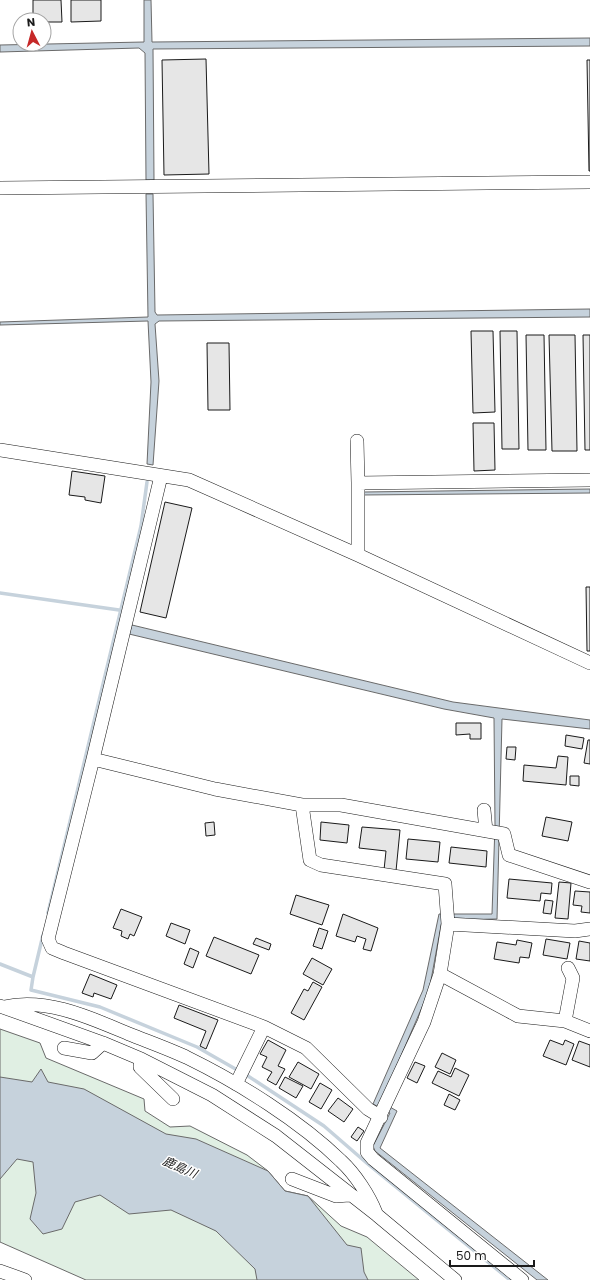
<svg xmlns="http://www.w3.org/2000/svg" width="590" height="1280" font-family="Poppins,'Noto Sans JP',sans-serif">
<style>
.green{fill:#e0efe3;stroke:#6a6a6a}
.water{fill:#c6d2dc;stroke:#6a6a6a}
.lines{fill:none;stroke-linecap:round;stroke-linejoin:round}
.stream{stroke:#c6d2dc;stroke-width:3.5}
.building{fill:#e6e6e6;stroke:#1a1a1a}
.minor-casing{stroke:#1a1a1a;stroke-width:14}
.minor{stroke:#fff;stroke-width:13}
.labels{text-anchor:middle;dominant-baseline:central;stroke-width:3;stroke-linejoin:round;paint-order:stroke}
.water-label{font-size:12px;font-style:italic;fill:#1a1a1a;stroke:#fff}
</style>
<rect width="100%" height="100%" fill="#fff"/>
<path class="green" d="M0 1029 40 1043 46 1058 144 1099 145 1111 170 1127 190 1126 247 1155 268 1171 285 1191 308 1196 341 1226 367 1237 419 1280H352L0 1091Z
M0 1125 52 1136 308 1280H86L0 1242Z"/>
<path class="water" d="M144 0H151L152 42 590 38V46L153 49 154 180H146L145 53 139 48 0 52V45L144 42Z
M146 194H153L155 312 157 315 590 309V317L159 321 155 324 159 381 153 465 147 464 151 382 148 321 0 325V322L148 317Z
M590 489V493L362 495 363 492Z
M132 625 453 702 590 720V729L502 719 497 919 442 920 429 991 381 1102 397 1111 380 1148 548 1280H537L375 1151 373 1146 390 1113 373 1104 423 990 439 914H492L495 825 494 718 444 709 129 634Z
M41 1069 48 1082 84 1089 166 1134 196 1139 268 1171 285 1191 308 1196 347 1245 361 1248 364 1272 368 1280H257L255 1269 216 1231 171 1210 129 1214 100 1195 75 1202 62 1229 43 1234 30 1219 36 1193 33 1162 17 1159 0 1179V1077L32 1082Z"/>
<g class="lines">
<path class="stream" d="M0 593 119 610
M48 913 141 526 147 482
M0 964 33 977 31 990 100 1007 197 1047 239 1071
M33 977 43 935
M245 1074 324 1126 369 1165 510 1280"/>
</g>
<path class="building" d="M33 0H61L62 22H44V20H33Z
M71 0H101V21L71 22Z
M206 59 209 174 164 175 162 60Z
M587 60H590V171H589Z
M471 331H493L495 412 473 413Z
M500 331H517L519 449H502Z
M526 335H544L546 450H528Z
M549 335H575L577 451H552Z
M583 335H590V450H585Z
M207 343H229L230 410H208Z
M473 423H494L495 470 474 471Z
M72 471 105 476 101 503 85 500V497L69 495Z
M165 502 192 508 166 618 140 612Z
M586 587H590V651H587Z
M456 723H481V739H470V734L456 735Z
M566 735 584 738 582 749 565 746Z
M588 740H590V764L584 763Z
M507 747H516L515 760 506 759Z
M558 756 568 757 566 785 523 781 524 765 556 768Z
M570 776H579V786L570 785Z
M546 817 572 822 568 841 542 836Z
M214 822 215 835 206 836 205 823Z
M321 822 349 825 347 843 320 840Z
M362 827 400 830 396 871 384 870 386 851 359 848Z
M408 839 440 842 438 862 406 859Z
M451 847 487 851 486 867 449 863Z
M509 879 552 883 551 894 541 893 540 901 507 898Z
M559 882 571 883 568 919 555 918Z
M575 891 590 892V913L581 912 582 906 573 905Z
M296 895 329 905 322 925 290 914Z
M545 900 553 901 551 914 543 913Z
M121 909 142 917 134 936 130 934 128 939 121 936 122 931 113 928Z
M343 914 378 928 371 951 363 949 366 939 357 936 355 942 336 936Z
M171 923 190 930 185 944 166 936Z
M319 928 328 931 322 949 313 946Z
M214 937 259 955 251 974 206 956Z
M256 938 271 944 269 950 253 944Z
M546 939 570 943 567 959 543 955Z
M517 940 532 943 529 958 520 957 519 963 494 959 497 942 516 945Z
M579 941 590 943V961L576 959Z
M190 948 199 952 193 968 184 964Z
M312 958 332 969 323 985 303 974Z
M90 974 117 985 111 999 94 993 93 997 82 993Z
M313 982 322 987 304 1020 291 1013 304 989 308 991Z
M179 1005 218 1020 206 1049 200 1046 206 1031 174 1018Z
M268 1040 286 1050 278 1066 285 1069 276 1085 267 1080 272 1072 262 1067 267 1057 260 1054Z
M550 1040 563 1045 565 1040 574 1044 566 1065 543 1056Z
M579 1041 590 1045V1067L572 1060Z
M442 1053 456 1060 450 1074 435 1067Z
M298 1062 319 1074 311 1089 289 1077Z
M415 1062 425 1066 417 1083 407 1078Z
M455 1068 469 1075 459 1096 432 1083 438 1071 451 1077Z
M285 1077 303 1086 296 1098 279 1088Z
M320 1083 332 1090 321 1109 309 1102Z
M449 1094 460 1100 455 1110 444 1105Z
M338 1098 353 1109 344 1122 328 1111Z
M358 1127 364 1131 357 1141 351 1137Z"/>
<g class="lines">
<defs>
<path id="minor" d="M0 188 590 182
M357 441 358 483
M0 450 189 480 358 555 590 663
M161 476 93 759 48 939 52 948 64 953 264 1027 306 1048 368 1109 381 1117
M358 555V483L590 480
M93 759 215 789 302 805H341L504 834 509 855 590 882
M302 805 310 860 321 865 445 884 448 924 440 974 424 1022 367 1143V1152L373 1159 522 1280
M484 810 486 831
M448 924 575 931 590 929
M440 974 518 1016 565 1021 590 1031
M0 1006 103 1043 141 1059 212 1095 276 1136 377 1215 455 1280
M4 1007C46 997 91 1018 129 1034 149 1042 169 1049 188 1058 239 1083 300 1121 341 1161 355 1174 369 1195 376 1213
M565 1021 573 978 568 968
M64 1048 92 1053 103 1043
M141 1059 140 1067 173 1099
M236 1084 264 1027
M292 1179 336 1196 349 1195
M0 1271 25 1280"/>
</defs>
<use href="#minor" class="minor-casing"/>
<use href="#minor" class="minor"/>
</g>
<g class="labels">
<g class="water-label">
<text transform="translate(180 1167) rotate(24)">鹿島川</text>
</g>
</g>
<g transform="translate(32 32) rotate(354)"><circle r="19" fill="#ffffff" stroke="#a3a3a3"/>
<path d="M0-3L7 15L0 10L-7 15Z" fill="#c62828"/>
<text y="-6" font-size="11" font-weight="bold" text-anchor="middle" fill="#1a1a1a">N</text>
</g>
<path d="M450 1260v6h84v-6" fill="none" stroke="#1a1a1a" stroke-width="2"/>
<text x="456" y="1260" font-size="12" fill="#1a1a1a" stroke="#ffffff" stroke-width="3" paint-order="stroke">50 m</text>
</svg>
